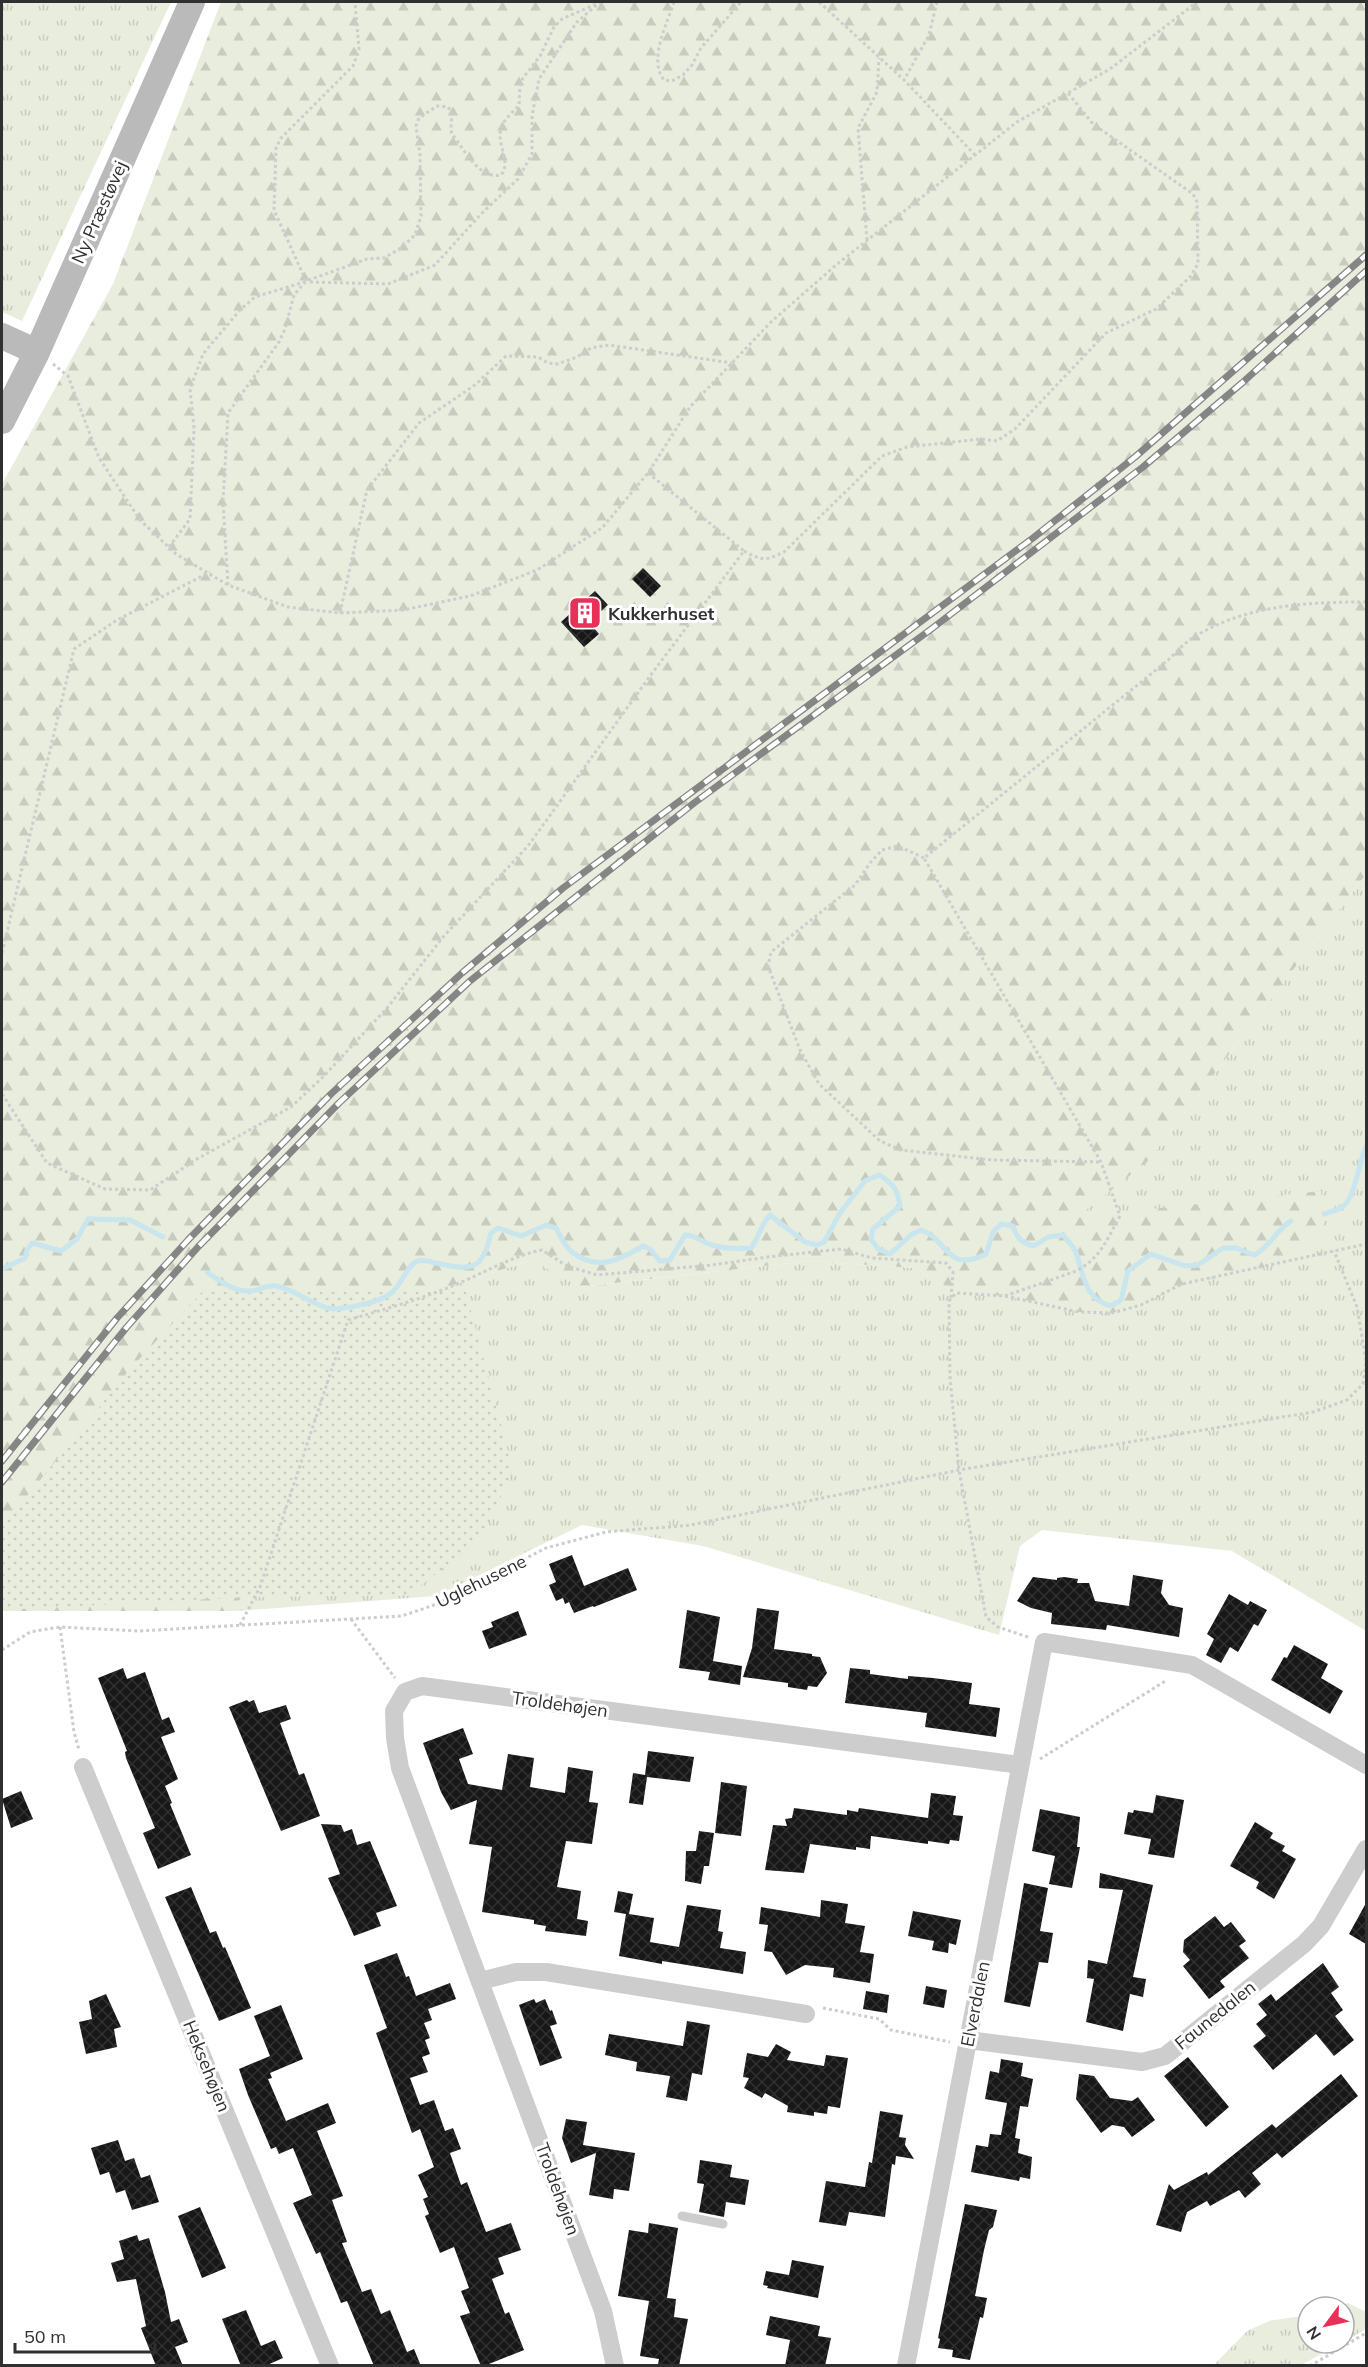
<svg xmlns="http://www.w3.org/2000/svg" width="1368" height="2367" font-family="Mulish,sans-serif">
<style>
.grass{fill:url(#grass-tufts)}
.forest{fill:url(#forest-firs)}
.park{fill:url(#park-dots)}
.lines{fill:none;stroke-linecap:round;stroke-linejoin:round}
.stream{stroke:#c9e5ed;stroke-width:5}
.building{fill:url(#building-cross-hatch)}
.path{stroke:#cdcdcd;stroke-width:3;stroke-dasharray:3 3;stroke-linecap:butt}
.lane{stroke:#cdcdcd;stroke-width:9}
.street{stroke:#cdcdcd;stroke-width:18}
.secondary{stroke:#bababa;stroke-width:26}
.rail-casing{stroke:#858585;stroke-width:7}
.rail{stroke:#fff;stroke-width:4.5;stroke-dasharray:14;stroke-linecap:butt}
.labels{text-anchor:middle;dominant-baseline:central;stroke-width:6;stroke-linejoin:round;paint-order:stroke}
.street-label{font-size:18px;fill:#303030;stroke:#fff}
.poi-label{font-size:18px;font-weight:bold;fill:#303030;stroke:#fff;text-anchor:start}
</style>
<defs>
<pattern id="grass-tufts" width="24" height="20" patternUnits="userSpaceOnUse" patternTransform="scale(1.5)"><rect width="24" height="20" fill="#e8eddd"/><path d="M3 7l-1-3M5 7V3M7 7l1-3M15 17l-1-3M17 17v-4M19 17l1-3" fill="none" stroke="#c7ccbe"/></pattern>
<pattern id="forest-firs" width="22" height="20" patternUnits="userSpaceOnUse" patternTransform="scale(1.5)"><rect width="22" height="20" fill="#e8eddd"/><path d="M5 1l3.5 6h-7zM16 11l3.5 6h-7z" fill="#c7ccbe"/></pattern>
<pattern id="park-dots" width="8" height="8" patternUnits="userSpaceOnUse" patternTransform="scale(1.5)"><rect width="8" height="8" fill="#e8eddd"/><path d="M2 2h.1M6 6h.1" fill="none" stroke="#c7ccbe" stroke-width="1.8" stroke-linecap="round"/></pattern>
<pattern id="building-cross-hatch" width="8" height="8" patternUnits="userSpaceOnUse" patternTransform="scale(1.5)"><rect width="8" height="8" fill="#171717"/><path d="M0 0l8 8M0 8l8-8" fill="none" stroke="#303030"/></pattern>
</defs>
<rect width="100%" height="100%" fill="#fff"/>
<path class="grass" d="M2 2H171L22 321 2 312Z
M1366 874V1631L1232 1551 1042 1530 1020 1546 999 1635 703 1546 582 1525 436 1596 236 1611 329 1325 532 1260 581 1287 808 1261 915 1268 956 1293 1005 1296 1079 1312 1112 1313 1141 1305 1076 1217 1147 1162Z
M1348 2303 1366 2312V2329L1344 2342V2307H1337Z
M1308 2315V2343H1342L1301 2365H1214L1247 2331 1269 2321Z"/>
<path class="forest" d="M221 2H1366V874L1147 1162 1077 1217 1321 1191 1324 1224 1285 1262 1180 1286 1141 1305 1112 1313 1079 1312 1005 1296 956 1293 915 1268 808 1261 580 1287 532 1260 329 1325 236 1611H2V484L113 284Z"/>
<path class="park" d="M202 1292H466L513 1470 481 1540 408 1595 247 1597 2 1610V1527L130 1369Z"/>
<g class="lines">
<path class="stream" d="M1324 1214C1330 1212 1337 1210 1342 1207 1356 1198 1358 1163 1366 1147
M2 1269 25 1258 27 1250 32 1243 61 1251 77 1239 88 1219 130 1220 163 1237
M208 1273C220 1281 235 1292 250 1291 259 1291 267 1284 276 1286 295 1290 309 1302 327 1308 339 1311 374 1303 385 1297 401 1290 407 1263 418 1261 423 1259 430 1262 436 1263 472 1271 482 1271 491 1233L498 1228 521 1236 546 1225 556 1228C560 1235 565 1247 572 1252 598 1272 619 1260 643 1246L650 1249 660 1261 670 1260 685 1235C696 1235 702 1242 712 1245 725 1249 738 1249 751 1248 759 1237 761 1224 770 1215L805 1242 817 1245 824 1242 840 1213 865 1181 879 1175C893 1183 898 1190 900 1206L873 1229 871 1239 878 1249 890 1254 911 1235 921 1230C948 1239 946 1274 986 1254L993 1232 1001 1224 1013 1226C1017 1238 1021 1243 1034 1246L1048 1237 1063 1235C1067 1240 1072 1245 1075 1250 1084 1273 1083 1299 1111 1306L1121 1300 1128 1271 1151 1254 1185 1266 1198 1265 1223 1248H1236L1254 1255C1270 1247 1276 1230 1291 1221"/>
</g>
<path class="building" d="M643 568 661 586 650 597 632 579Z
M595 591 608 605 589 622 599 634 584 647 561 622Z
M572 1555 584 1586 628 1568 637 1590 594 1607 593 1606 574 1613 569 1602 565 1604 563 1598 556 1601 549 1585 556 1582 549 1564Z
M1133 1575 1163 1580 1161 1593 1169 1605 1183 1608 1179 1637 1107 1625 1106 1630 1051 1624 1052 1613 1031 1608 1017 1601 1033 1577 1057 1580V1578L1064 1577 1078 1579 1077 1583H1089L1095 1601 1129 1606Z
M1229 1594 1248 1605 1250 1601 1267 1610 1258 1626 1254 1624 1238 1652 1230 1647 1221 1663 1206 1655 1214 1639 1207 1634Z
M757 1608 779 1611 774 1649 812 1654V1656L820 1657 827 1673 817 1687 808 1686 807 1690 788 1687V1683L743 1677 752 1648Z
M687 1610 720 1617 713 1661 742 1666 740 1685 708 1680 710 1672 679 1668Z
M518 1611 527 1635 489 1649 482 1631 493 1627 491 1622Z
M1294 1645 1328 1664 1321 1678 1343 1691 1330 1714 1271 1680 1284 1657 1287 1658Z
M123 1668 127 1679 145 1672 162 1720 169 1717 175 1732 161 1737 178 1779 165 1786 172 1803 170 1804 191 1855 158 1869 143 1833 155 1828 126 1758 125 1752 127 1751 98 1678Z
M850 1668 870 1670V1674L908 1679V1676L933 1678 972 1683 969 1704 1000 1708 996 1737 925 1727 927 1713 845 1703Z
M247 1700 249 1702 254 1700 259 1713 286 1705 291 1719 280 1723 299 1775 304 1773 320 1816 281 1831 229 1707Z
M463 1728 473 1754 459 1759 468 1784 502 1790 508 1754 534 1758 530 1787 565 1793 568 1767 593 1771 589 1802 598 1803 592 1844 566 1841 557 1887 581 1891 577 1919 588 1921 586 1936 545 1931 546 1926 534 1924V1920L482 1912 492 1847 469 1844 477 1800 451 1810 441 1792 423 1743Z
M648 1751 694 1757 690 1782 647 1777 643 1805 629 1803 633 1773 645 1775Z
M721 1782 747 1786 741 1836 715 1833Z
M21 1791 33 1819 11 1828 2 1799Z
M931 1793 956 1796 953 1815 963 1816 959 1841 950 1840 949 1844 928 1841V1844L871 1836 870 1849 856 1847V1850L810 1844 804 1873 765 1870 773 1825 787 1826 785 1819 792 1818 794 1808 847 1815V1810L858 1812 859 1808 928 1818Z
M1156 1795 1184 1800 1174 1858 1148 1854 1151 1839 1124 1834 1128 1812 1133 1813 1134 1810 1153 1813Z
M1040 1809 1080 1817 1077 1847H1080L1072 1888 1049 1884 1055 1856 1032 1851Z
M1255 1822 1273 1833 1270 1838 1285 1846 1282 1851 1296 1859 1274 1899 1256 1888 1259 1882 1230 1866Z
M321 1824 341 1825 344 1832 352 1829 357 1845 370 1841 397 1906 376 1913 381 1926 354 1936 328 1878 340 1874Z
M699 1831 714 1833 709 1866H704L701 1884 685 1881 686 1851H696Z
M1100 1873 1153 1885 1133 1977 1146 1979 1143 1997 1130 1994 1123 2031 1086 2022 1094 1979 1087 1978 1088 1960 1107 1964 1123 1890 1099 1888Z
M1024 1883 1048 1888 1040 1931 1053 1933 1048 1963 1039 1962 1030 2007 1004 2002Z
M191 1887 210 1933 216 1931 223 1948 225 1947 251 2008 219 2021 165 1897Z
M618 1891 633 1894 629 1914 654 1918 650 1942 679 1947 687 1905 721 1910 718 1931 723 1932 720 1948 746 1952 743 1974 662 1961V1964L619 1956 626 1914 614 1912Z
M821 1900 848 1904 845 1923 865 1926 860 1952 874 1954 870 1983 833 1977 834 1968 805 1965 786 1975 772 1952 764 1951 768 1925 759 1924 761 1907 820 1917Z
M1366 1903V1944L1349 1934Z
M913 1911 961 1920 956 1945 949 1943 948 1953 932 1950 934 1941 908 1936Z
M1215 1916 1224 1927 1231 1922 1246 1941 1239 1946 1249 1958 1220 1981 1225 1987 1209 1999 1183 1966 1190 1960 1183 1952 1184 1940Z
M397 1953 406 1977 409 1976 416 1996 450 1983 456 1999 428 2009 432 2020 424 2023 430 2038 425 2040 430 2054 422 2057 428 2072 410 2078 420 2105 434 2100 445 2131 453 2128 461 2149 450 2153 461 2185 467 2182 486 2232 511 2223 521 2250 498 2258 504 2274 492 2279 505 2314 509 2312 524 2350 484 2366H481L460 2316 470 2313 461 2291 469 2288 454 2247 440 2253 425 2216 429 2214 423 2199 428 2197 418 2175 434 2167 420 2129 412 2133 376 2033 387 2028 364 1965Z
M1323 1963 1339 1987 1331 1993 1343 2010 1335 2016 1354 2040 1334 2056 1316 2034 1273 2070 1253 2046 1266 2036 1256 2024 1267 2015 1258 2004 1271 1994 1276 2001Z
M926 1986 947 1990 944 2008 923 2004Z
M866 1991 889 1995 887 2013 863 2009Z
M106 1994 121 2027 114 2029 117 2047 86 2054 79 2022 92 2019 89 2001Z
M534 1999 536 2003 545 1999 550 2011 552 2010 557 2024 550 2026 562 2058 540 2066 519 2005Z
M281 2005 303 2059 270 2073 272 2078 268 2079 286 2121 328 2103 336 2123 317 2131 343 2196 332 2200 347 2242 342 2243 362 2292 371 2289 381 2314 390 2310 407 2352 414 2349 421 2366H374L347 2301 341 2303 320 2252 316 2254 293 2203 312 2195 293 2148 279 2154 276 2147 271 2149 248 2095 239 2069 270 2056 254 2016Z
M687 2021 710 2025 702 2075 692 2073 687 2101 666 2097 670 2076 636 2071 637 2062 605 2055 609 2034 683 2046Z
M776 2044 791 2052 787 2060 824 2066 826 2055 848 2058 840 2108 828 2106 827 2114 814 2112V2116L787 2112 788 2106 765 2093 762 2098 744 2088 749 2078 743 2077 747 2053 768 2057Z
M1188 2057 1229 2107 1206 2127 1164 2076Z
M1001 2059 1023 2063 1021 2076 1033 2079 1028 2107 1020 2106 1015 2138 1020 2139 1018 2153 1032 2157 1030 2179 1020 2177 1019 2181 971 2172 976 2145 988 2147 990 2134 1001 2135 1007 2103 985 2099 990 2071 999 2073Z
M1079 2074 1094 2076 1110 2098 1132 2101 1138 2097 1155 2120 1132 2137 1124 2127 1112 2125 1101 2133 1076 2099Z
M1341 2074 1358 2096 1282 2158 1277 2153 1252 2173 1261 2184 1245 2198 1239 2190 1210 2206 1207 2201 1187 2212 1181 2232 1156 2225 1169 2184 1174 2190 1207 2172 1208 2175 1272 2124 1276 2128Z
M880 2111 903 2115 899 2137 906 2138 905 2145 914 2159 896 2156 895 2165 892 2164 885 2217 849 2212 846 2226 819 2222 826 2181 865 2187 869 2162 872 2163Z
M566 2119 587 2122 583 2145 635 2153 629 2191 614 2189 613 2199 589 2195 596 2153 571 2163 562 2138Z
M118 2140 125 2161 134 2158 141 2178 150 2175 159 2202 132 2210 125 2190 116 2193 109 2172 100 2175 91 2148Z
M700 2160 732 2165 730 2177 749 2180 745 2205 726 2202 724 2217 699 2212 704 2184 697 2183Z
M965 2204 997 2210 993 2227 989 2230 984 2250 975 2296 987 2298 983 2318 980 2317 970 2360 952 2357 953 2350 938 2348 940 2339 938 2338Z
M200 2207 226 2268 202 2278 178 2216Z
M649 2223 678 2228 667 2298 676 2299 674 2317 688 2319 679 2366 658 2364 659 2359 640 2356 649 2301 618 2296 629 2230 648 2233Z
M137 2235 139 2241 149 2238 165 2292 171 2322 179 2319 188 2342 175 2347 183 2366H156L141 2328 146 2326 136 2279 117 2282 111 2263 124 2259 119 2241Z
M792 2260 824 2266 818 2298 767 2288 768 2286 763 2285 766 2271 789 2275Z
M246 2310 261 2346 275 2340 283 2358 265 2366H241L222 2319Z
M770 2316 820 2326 818 2336 831 2338 825 2366H785L790 2340 766 2335Z"/>
<g class="lines">
<path class="path" d="M674 2C667 24 648 60 664 80L672 81 683 75 692 65 701 48 741 2
M819 2 904 80
M937 2 929 35 904 80 975 155
M867 240 858 128 877 92 879 58
M306 281 274 210 276 148 281 138 353 66 359 49 355 2
M310 282 388 284 435 265 481 214 518 179 532 154V116L539 79 577 22 600 2
M53 364 68 376 99 458 140 520 176 554 228 585 288 607 340 613 403 610 470 596 537 570 602 528 648 473 690 407 771 322 836 265 1017 122 1110 69 1197 2
M169 547 190 519 194 428 190 389 203 354 240 310 255 297 304 282
M744 551C763 561 765 561 784 552L882 456 907 447 981 439 997 441 1015 429 1106 333 1156 309 1190 277 1198 264 1197 202 1193 194 1093 124 1068 93
M228 585 223 502 228 413 279 342 285 329 294 295 306 281 367 259 384 258 401 248 415 235 421 216 420 155 416 126 419 118 437 106 448 107C455 115 449 124 452 134 464 149 479 180 501 175 512 162 496 144 501 128 504 119 513 112 519 105L520 85 523 78 540 56 554 27 562 19 596 4
M340 613 367 490 419 423 475 385 506 356 538 357 548 363 557 364 577 357 591 348 609 345 732 363
M924 858 898 846 882 850 870 863 855 885 771 952 768 966 800 1050 819 1084 880 1141 901 1150 992 1160 1101 1162
M2 953 74 649 117 620 210 572
M2 1094 47 1163 105 1189 150 1190 197 1159 291 1107 323 1077 387 1008 444 936 528 846 650 676 744 551 648 473
M1005 1296 1076 1271C1101 1258 1107 1239 1120 1216L1101 1162 924 858 1167 661C1175 654 1182 645 1191 639 1243 605 1307 602 1366 602
M351 1619 395 1678
M240 1625 260 1587 348 1320C385 1309 422 1299 457 1284 486 1272 512 1256 542 1250L567 1266 597 1275 712 1265 768 1257 841 1249 872 1258 946 1263 953 1272 951 1298
M60 1627 74 1732 79 1750
M1028 1637 998 1627 986 1617 959 1470 950 1378 949 1301 956 1293 1005 1296 1079 1312 1112 1313 1141 1305 1182 1284 1366 1244
M2 1650 30 1632 60 1627 139 1631 402 1616 434 1605 546 1548 606 1532 691 1525 959 1470 1313 1412 1347 1400 1363 1384 1366 1361 1357 1307 1334 1251
M1040 1759 1167 1680
M823 2008 879 2019 891 2030 950 2042
M1310 2366 1366 2333"/>
<path class="lane" d="M682 2216 723 2224"/>
<path class="street" d="M83 1767 330 2366
M480 1981 516 1972H546L806 2014
M968 2040 1142 2062 1165 2056 1304 1944 1321 1926 1366 1849
M615 2366 603 2311 400 1768 395 1738 394 1711 405 1692 422 1686 1020 1765
M906 2366 1044 1642 1192 1665 1366 1765"/>
<path class="secondary" d="M2 336 37 352
M2 421 37 352 192 2"/>
<defs>
<path id="rail" d="M2 1461 117 1318 188 1240 331 1094 462 973 563 888 1033 538 1135 457 1366 255
M2 1482 126 1328 198 1247 339 1103 470 981 694 803 930 630 1143 467 1242 383 1366 271"/>
</defs>
<use href="#rail" class="rail-casing"/>
<use href="#rail" class="rail"/>
</g>
<defs>
<symbol id="building-square" viewBox="-11 -11 22 22"><rect x="-9" y="-9" width="18" height="18" rx="4" fill="#ea2f59" stroke="#fff"/><path d="M-4-6H4V6H1V3H-1V6H-4ZM-2.5-4.3h1.7v1.8h-1.7ZM.8-4.3h1.7v1.8H.8ZM-2.5-1h1.7V.8h-1.7ZM.8-1h1.7V.8H.8Z" fill="#fff"/></symbol>
</defs>
<g fill-rule="evenodd">
<use href="#building-square" x="566" y="594" width="38" height="38"/>
</g>
<g class="labels">
<g class="street-label">
<text transform="translate(99 212) rotate(-66)">Ny Præstøvej</text>
<text transform="translate(481 1581) rotate(-26)">Uglehusene</text>
<text transform="translate(560 1704) rotate(8)">Troldehøjen</text>
<text transform="translate(975 2004) rotate(-79)">Elverdalen</text>
<text transform="translate(1215 2015) rotate(-39)">Faunedalen</text>
<text transform="translate(207 2066) rotate(68)">Heksehøjen</text>
<text transform="translate(558 2189) rotate(70)">Troldehøjen</text>
</g>
<g class="poi-label">
<text x="608" y="613">Kukkerhuset</text>
</g>
</g>
<rect width="1368" height="2367" fill="none" stroke="#303030" stroke-width="6"/>
<g transform="translate(1326 2325) rotate(237)"><circle r="28" fill="#ffffff" stroke="#acacac" stroke-width="1.5"/>
<path d="M0-4.5L10 22L0 15L-10 22Z" fill="#ea2f59"/>
<text y="-9" font-size="16" font-weight="bold" text-anchor="middle" fill="#303030">N</text>
</g>
<path d="M15 2343v9h140v-9" fill="none" stroke="#303030" stroke-width="3"/>
<text x="24" y="2343" font-size="18" fill="#303030" stroke="#ffffff" stroke-width="4.5" paint-order="stroke">50 m</text>
</svg>
